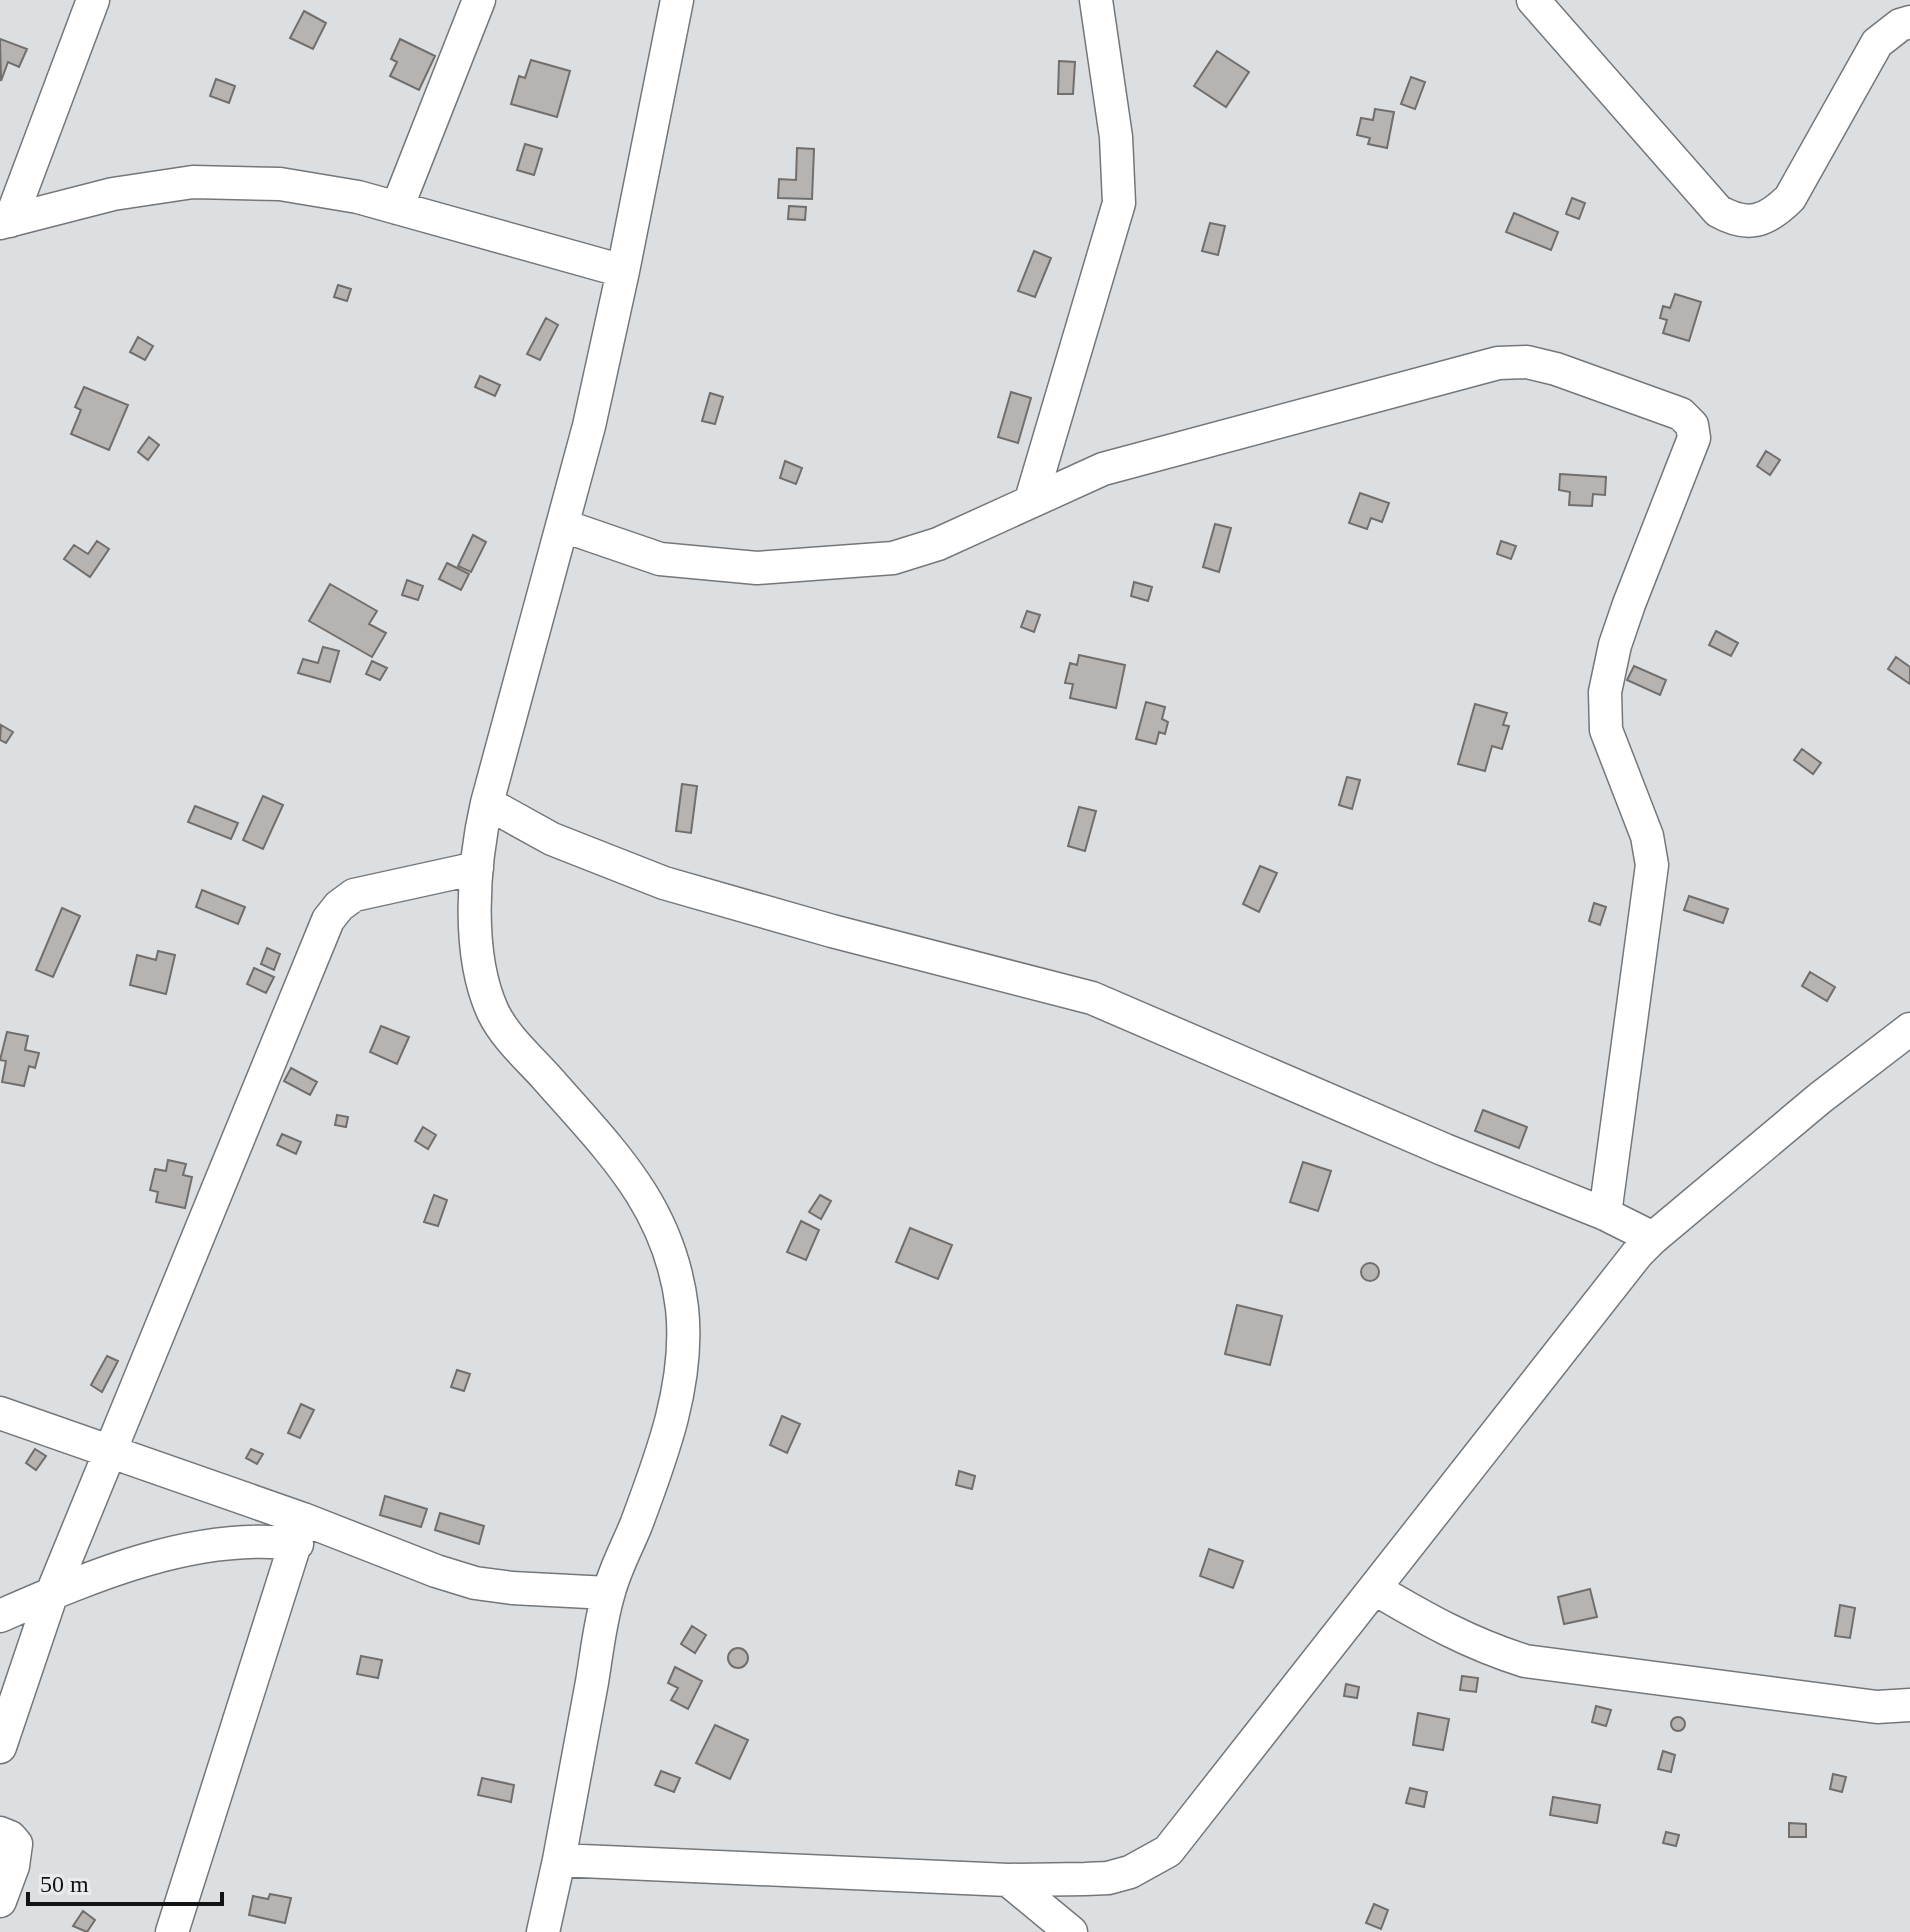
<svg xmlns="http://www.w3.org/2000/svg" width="1910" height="1932" font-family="Georgia,serif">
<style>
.building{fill:#b7b3b1;stroke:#716e6c;stroke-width:2}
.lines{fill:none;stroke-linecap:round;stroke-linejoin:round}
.street-casing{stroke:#74777a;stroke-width:35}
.street{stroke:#fff;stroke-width:32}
</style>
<rect width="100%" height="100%" fill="#dcdfe2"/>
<path class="building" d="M304 11 326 23 313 49 290 38Z
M0 39 27 49 19 67 8 62 1 81Z
M400 39 435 56 419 90 390 76 397 62 391 59Z
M1217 51 1249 72 1226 107 1194 86Z
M531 60 570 71 557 117 511 104 519 76 525 78Z
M1059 61 1075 62 1073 94H1058Z
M1411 77 1425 82 1415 109 1401 104Z
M216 79 235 86 229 103 210 96Z
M1375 109 1394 112 1387 148 1368 144 1370 138 1357 135 1361 118 1373 120Z
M525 144 542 149 534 175 517 170Z
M797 148 814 149 812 199 778 198 779 179 796 180Z
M1572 198 1585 203 1579 219 1566 214Z
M789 206 806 207 805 220 788 219Z
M1514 213 1558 232 1551 250 1506 232Z
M1210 223 1225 226 1218 255 1202 251Z
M1034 251 1051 258 1035 297 1018 291Z
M338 285 351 289 347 301 334 297Z
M1675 294 1701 302 1689 341 1663 333 1667 320 1660 318 1663 306 1670 308Z
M546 318 558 325 540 360 527 354Z
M138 337 153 346 145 360 130 352Z
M480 376 500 385 495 396 475 387Z
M84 387 128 405 109 450 71 434 81 410 75 407Z
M1011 392 1031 398 1018 443 998 437Z
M710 393 723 397 715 424 702 421Z
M149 437 159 445 148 460 138 452Z
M1766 451 1780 460 1770 475 1757 466Z
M785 461 802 468 796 484 780 478Z
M1560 474 1606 477 1605 495 1593 494 1592 506 1569 505 1570 492 1559 490Z
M1360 493 1389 503 1382 522 1371 518 1367 529 1349 523Z
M1215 524 1231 528 1219 572 1203 567Z
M473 535 486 542 471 572 458 566Z
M97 541 109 549 90 577 64 559 74 545 88 554Z
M1501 541 1516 546 1511 559 1497 554Z
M447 563 469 574 461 590 439 579Z
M407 580 423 586 418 600 402 595Z
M1134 582 1152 587 1148 601 1131 596Z
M330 584 377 611 369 624 386 633 372 657 309 621Z
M1027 611 1040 615 1034 632 1021 627Z
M1716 631 1738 643 1731 656 1709 645Z
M323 647 339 651 330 682 298 673 303 659 318 663Z
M1079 655 1125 665 1116 708 1070 698 1073 684 1065 683 1070 663 1077 665Z
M1896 657 1910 667V684L1888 669Z
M372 661 387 668 380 680 366 674Z
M1634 666 1666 680 1660 695 1627 680Z
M1146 702 1165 707 1162 719 1168 722 1165 734 1159 732 1156 744 1136 739Z
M1475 704 1507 713 1503 725 1509 726 1502 749 1492 746 1485 771 1458 764Z
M1 725 13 732 6 743 0 740Z
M1802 749 1821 763 1813 774 1794 760Z
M1347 777 1360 780 1352 809 1339 805Z
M682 784 697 786 691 833 676 831Z
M263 796 283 805 263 849 243 840Z
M195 806 238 823 231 839 188 822Z
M1079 807 1096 811 1085 851 1068 846Z
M1260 866 1277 873 1259 912 1243 904Z
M202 890 245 907 238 924 196 907Z
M1689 896 1728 909 1723 923 1684 910Z
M1594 903 1606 907 1600 925 1589 921Z
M62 908 80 916 53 977 36 970Z
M267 948 280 954 274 970 261 964Z
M158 951 175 955 166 994 130 985 137 955 156 960Z
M254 968 274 977 266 993 247 984Z
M1810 972 1835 987 1827 1001 1802 986Z
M381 1026 409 1037 397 1064 370 1052Z
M7 1032 28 1036 25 1050 39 1053 35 1068 29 1066 24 1086 2 1082 6 1061 0 1060Z
M291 1068 317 1082 310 1095 284 1081Z
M1483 1110 1527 1127 1519 1148 1475 1131Z
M337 1115 348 1117 346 1127 335 1125Z
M423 1127 436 1135 428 1149 415 1141Z
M282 1134 301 1142 296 1154 277 1145Z
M168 1160 186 1164 183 1175 192 1177 185 1208 156 1202 158 1192 150 1190 155 1169 166 1171Z
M1303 1162 1331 1171 1318 1211 1290 1202Z
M434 1195 447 1200 438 1226 424 1222Z
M820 1195 831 1201 821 1219 809 1212Z
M801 1221 819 1230 806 1260 787 1252Z
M910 1228 952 1245 938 1279 896 1262Z
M1361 1272a9 9 0 1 1 18 0a9 9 0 1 1-18 0Z
M1237 1305 1282 1316 1270 1365 1225 1354Z
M107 1356 118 1361 102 1392 91 1385Z
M457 1370 470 1374 464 1391 451 1387Z
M301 1404 314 1410 300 1438 288 1433Z
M782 1416 800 1424 787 1453 770 1445Z
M35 1449 46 1456 36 1470 26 1463Z
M251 1449 263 1454 257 1464 246 1458Z
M959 1471 975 1476 972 1489 956 1485Z
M385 1496 427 1509 421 1527 380 1515Z
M440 1513 484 1526 479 1544 435 1530Z
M1209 1549 1243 1561 1233 1588 1200 1576Z
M1590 1589 1597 1617 1564 1624 1558 1597Z
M1840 1605 1855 1608 1850 1638 1835 1636Z
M692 1626 706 1635 695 1653 681 1644Z
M728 1658a10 10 0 1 1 20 0a10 10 0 1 1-20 0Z
M361 1656 382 1660 378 1678 357 1674Z
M675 1667 702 1681 688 1709 671 1700 678 1688 668 1683Z
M1462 1676 1478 1678 1476 1692 1460 1690Z
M1346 1684 1359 1687 1357 1698 1344 1696Z
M1596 1706 1611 1710 1606 1726 1592 1722Z
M1418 1713 1449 1719 1443 1750 1413 1745Z
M1671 1724a7 7 0 1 1 14 0a7 7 0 1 1-14 0Z
M715 1725 748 1740 730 1779 696 1763Z
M1663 1751 1675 1755 1671 1772 1658 1769Z
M661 1771 680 1778 674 1792 655 1785Z
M1833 1774 1846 1777 1842 1792 1830 1789Z
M482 1778 514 1785 511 1802 478 1795Z
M1410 1788 1427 1792 1424 1807 1406 1803Z
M1553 1797 1600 1805 1597 1823 1550 1815Z
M1789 1823 1806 1824V1837H1789Z
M1666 1832 1679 1835 1676 1846 1663 1843Z
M270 1894 291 1898 285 1923 249 1915 253 1896 268 1899Z
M1374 1904 1388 1910 1381 1929 1366 1923Z
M83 1911 95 1920 87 1932 73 1926Z"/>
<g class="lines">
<defs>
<path id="street" d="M677 0 623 271 589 426 487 803C473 864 466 954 493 1012 505 1037 528 1057 546 1077 610 1150 670 1206 682 1308 690 1382 662 1456 636 1525 627 1547 615 1569 609 1592 600 1621 597 1652 592 1682 581 1741 570 1801 559 1860L1008 1880 1085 1879 1108 1878 1130 1872 1168 1851 1637 1254 1653 1238 1820 1098 1910 1029
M1533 0 1718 211C1748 228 1766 222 1790 198L1877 43 1900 25 1910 22
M397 208 479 0
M10 221 93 0
M0 223 113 194 193 182 280 184 358 197 623 271
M1031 500 1119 203 1116 137 1096 0
M564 526 660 559 757 568 893 558 938 544 1103 469 1498 363 1527 362 1556 369 1681 414 1692 425 1694 438 1629 604 1615 645 1605 692 1606 730 1647 836 1652 865 1605 1214
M487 803 552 839 664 883 832 931 1092 998 1445 1150 1605 1214 1653 1238
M0 1413 303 1519 436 1571 475 1583 512 1588 608 1593
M1375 1589C1426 1619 1468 1643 1525 1661L1877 1707 1910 1705
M0 1616C91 1576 196 1531 297 1544
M0 1747 52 1593 328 920 339 906 354 895 477 868
M0 1833 10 1837 16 1844 13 1866 0 1901
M1008 1880 1071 1932
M172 1932 303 1519
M543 1932 559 1860"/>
</defs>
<use href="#street" class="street-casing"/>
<use href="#street" class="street"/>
</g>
<path d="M28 1892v12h194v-12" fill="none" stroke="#121314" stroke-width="4"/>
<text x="40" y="1892" font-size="24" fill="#121314" stroke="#e9ecef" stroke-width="6" paint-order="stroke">50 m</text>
</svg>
